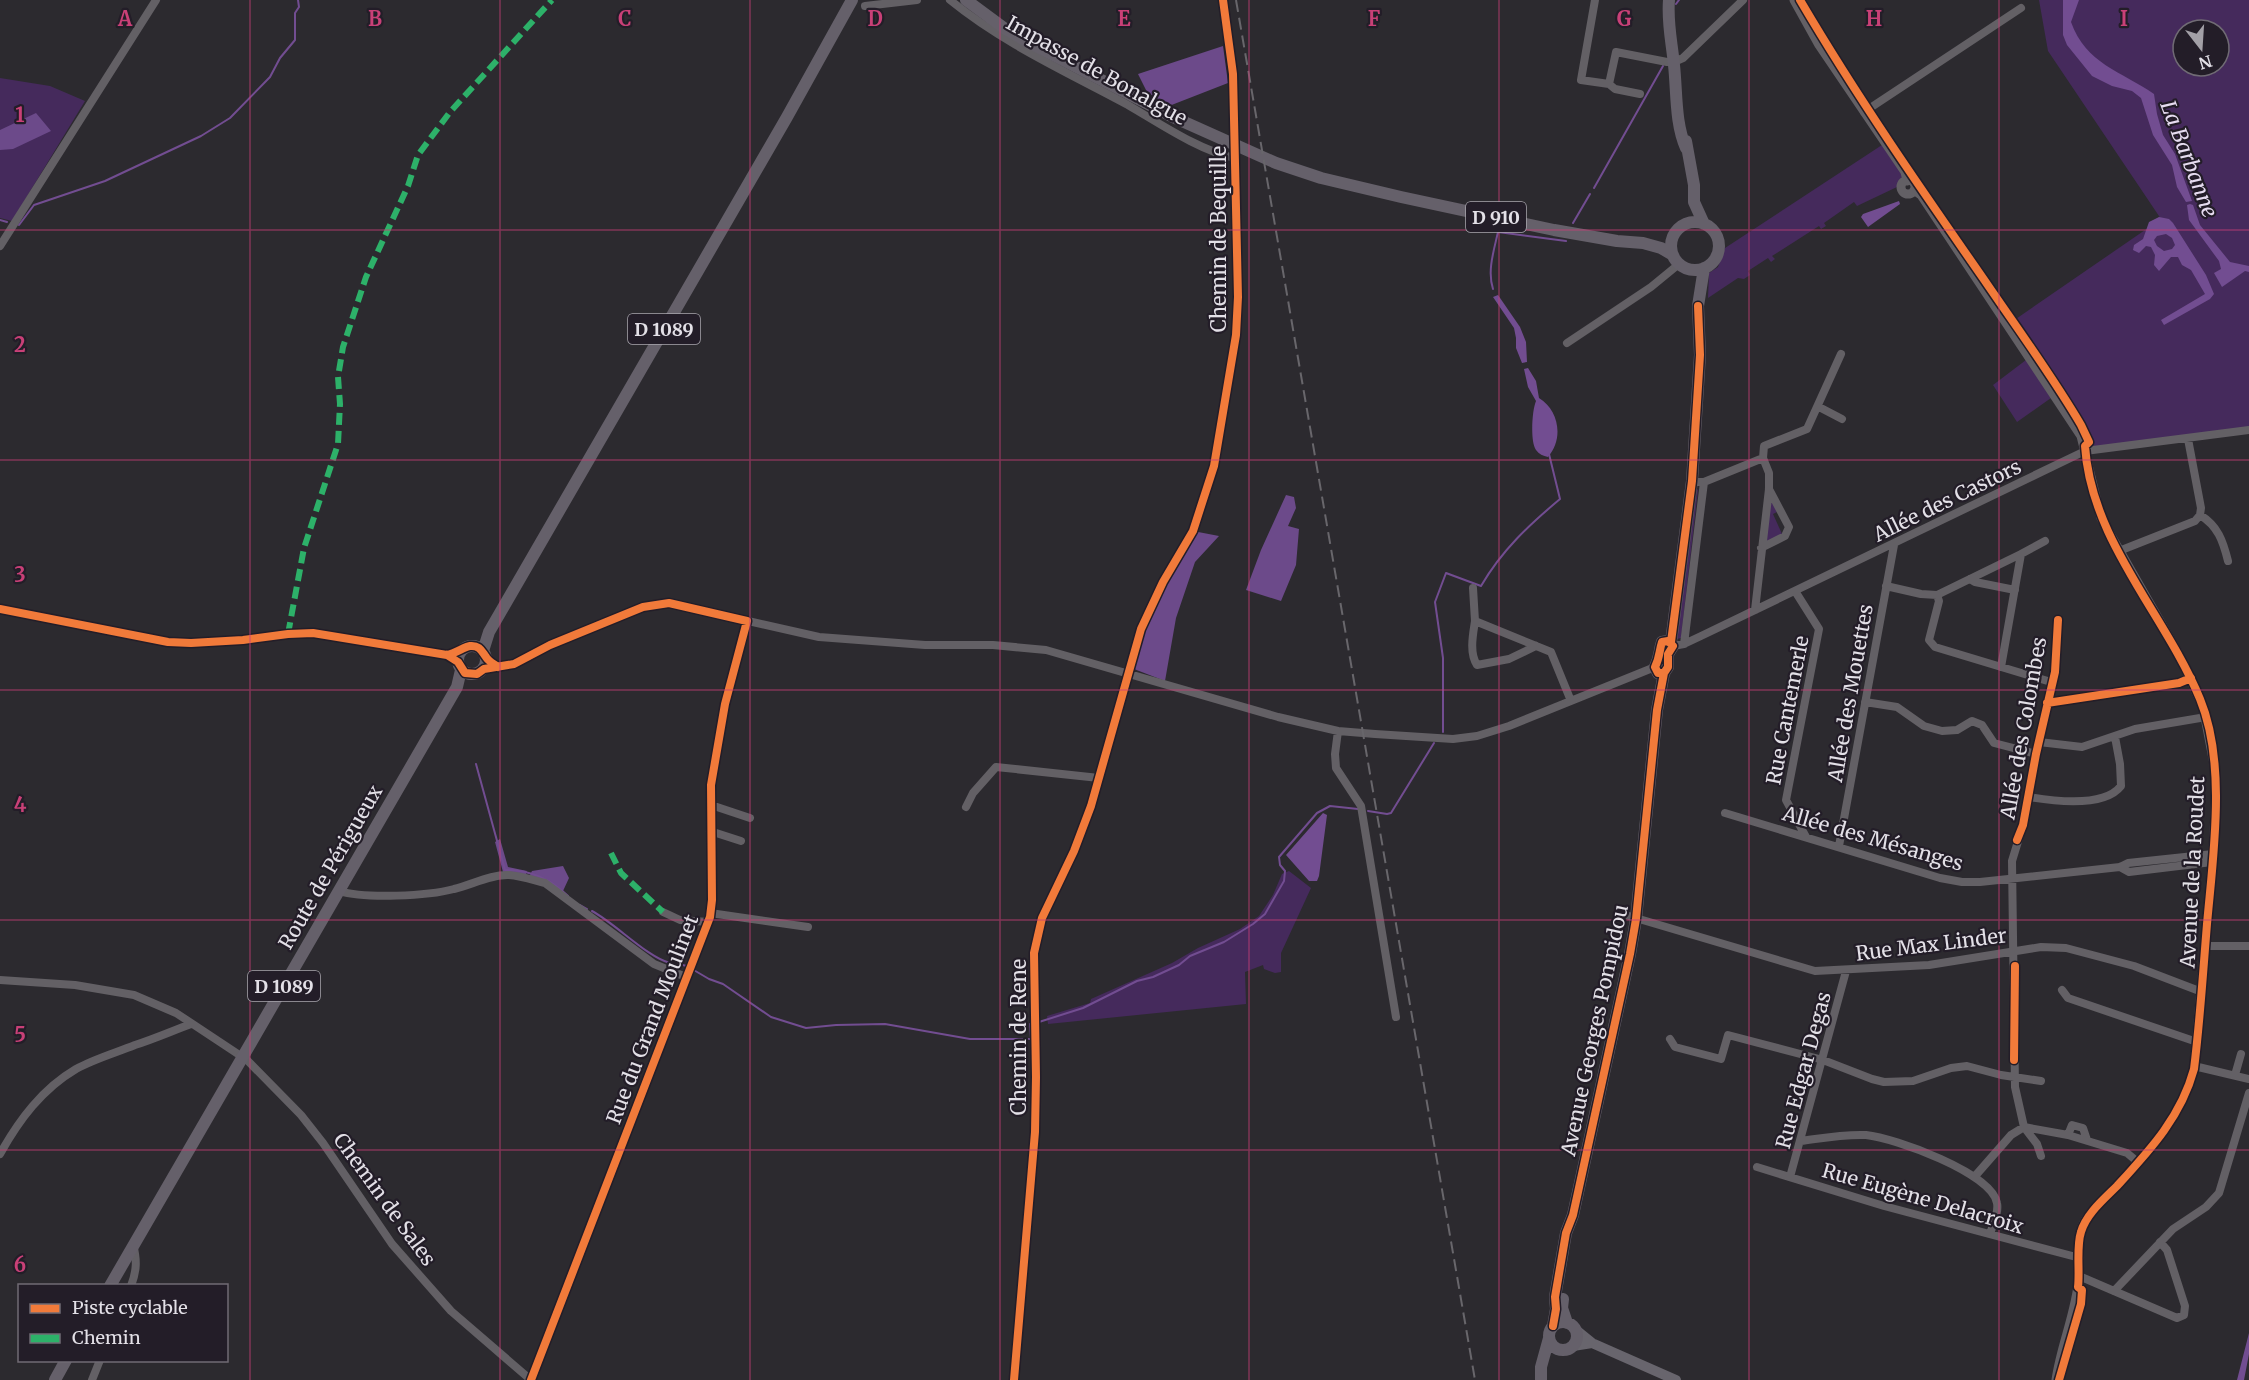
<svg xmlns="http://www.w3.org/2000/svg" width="2249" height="1380" font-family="Merriweather,serif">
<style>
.green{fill:#452a5c;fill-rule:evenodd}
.forest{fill:#6c4a8a}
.water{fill:#724d91;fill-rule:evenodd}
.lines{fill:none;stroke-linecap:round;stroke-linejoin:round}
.stream{stroke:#724d91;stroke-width:2}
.minor{stroke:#636065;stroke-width:8}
.tertiary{stroke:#636065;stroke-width:9}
.secondary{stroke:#68656d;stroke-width:10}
.primary{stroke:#65606a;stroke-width:12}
.rail{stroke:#68666b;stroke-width:2;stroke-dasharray:12 6;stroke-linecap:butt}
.quiet{stroke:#2db169;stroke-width:6;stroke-dasharray:12 6;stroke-linecap:butt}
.cycleway-casing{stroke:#231d28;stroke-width:11}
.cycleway{stroke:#f17a3a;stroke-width:8}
.grid{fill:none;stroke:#c94077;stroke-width:1.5;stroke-opacity:0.55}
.labels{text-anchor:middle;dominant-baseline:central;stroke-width:4.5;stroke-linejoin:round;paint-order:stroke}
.shield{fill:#231d28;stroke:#a9a6ae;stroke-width:1.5}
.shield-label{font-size:18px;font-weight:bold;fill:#e3e0e7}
.street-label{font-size:20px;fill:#e3e0e7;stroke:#231d28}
.water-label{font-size:21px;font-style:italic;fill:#e6dcf0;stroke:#231d28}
.grid-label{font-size:20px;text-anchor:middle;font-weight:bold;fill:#c94077;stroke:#231d28;stroke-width:4.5;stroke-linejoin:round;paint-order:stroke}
</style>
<rect width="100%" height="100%" fill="#2c2a2f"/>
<path class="green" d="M2039 0H2249V433L2091 451 2092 445 2071 406 2010 323 2161 219 2048 51ZM2183 30H2219V66H2183Z
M0 78 50 86 85 101 12 221 0 218Z
M1882 145 1901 173 1902 177 1897 187 1857 206 1854 202 1824 223 1826 226 1821 229 1819 226 1772 256 1775 259 1771 262 1768 258 1748 271 1750 275 1744 279 1738 278 1708 298 1709 273 1718 267 1725 248Z
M2026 360 2051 398 2017 422 1993 385Z
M1697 489 1698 490 1681 638 1677 639Z
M1770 501 1773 502 1777 512 1773 514 1782 534 1764 544Z
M1289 871 1311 888 1281 953V972L1275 973 1264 969 1263 965 1245 972 1246 1004 1048 1024 1047 1016 1090 1003 1091 999 1172 963 1198 948 1240 929 1259 916 1273 895 1282 874Z"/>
<path class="forest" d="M1223 46 1228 83 1169 106 1147 92 1138 74Z
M36 113 51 131 13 149 0 150V130Z
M1286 495 1294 497 1296 508 1288 526 1299 529 1296 565 1281 601 1246 590 1261 550Z
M1193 531 1219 536 1195 562 1176 618 1165 681 1134 669 1141 629Z
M500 839 508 867 527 871 525 876 503 872 495 842Z
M563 866 569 878 563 891 546 882 529 877 532 871Z"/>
<path class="water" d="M2063 0H2079L2071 22C2086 64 2121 71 2154 94L2157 114 2163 135 2175 154 2192 201 2186 202 2177 187 2172 165 2153 135 2141 98 2132 91 2112 86 2092 76 2067 45 2063 35Z
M1899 201 1900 204 1868 227 1861 217 1863 214Z
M2190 204 2193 205 2200 225 2230 262 2249 266V272L2245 271 2222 287 2214 273 2221 269 2219 261 2189 220 2187 205Z
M2159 217 2169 219 2173 223 2206 275 2214 294 2210 299 2164 325 2161 320 2205 294 2191 270 2182 265 2178 257H2171L2159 271 2154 265 2155 255 2151 247 2146 246 2139 253 2133 250 2134 245 2143 239 2149 222ZM2166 234 2172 238 2175 245 2172 249 2164 251 2157 246 2154 240 2157 236Z
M1498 295 1520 327 1526 342 1527 362 1522 363 1516 348V338L1514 328 1493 297Z
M1528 368 1536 381 1539 398C1559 410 1564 439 1548 457 1543 456 1539 454 1536 450 1530 442 1532 410 1536 401L1528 387 1524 369Z
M1323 813 1327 815 1319 876 1317 881H1309L1286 855Z
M2249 1333V1354L2244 1380H2237Z"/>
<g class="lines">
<path class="stream" d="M1676 4 1679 0
M1594 188 1663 66
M0 220 7 222
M1573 223 1590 194
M19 225 34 205 105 181 201 136 230 118 270 77 280 58 295 40V13L299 7 298 0
M1493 289C1487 271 1494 250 1498 232L1566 241
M1443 732V658L1435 602 1446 573 1481 586C1502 550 1529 525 1560 499L1549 454
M476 764 505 870C529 869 552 880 568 896
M1368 811 1387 814 1391 813 1434 743
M580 905 587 909
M592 911C616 924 647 957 670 963
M678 964 687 966
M692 969 709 979 723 984 771 1017 806 1028 836 1025 885 1024 970 1039H1031L1030 1024
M1039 1022 1083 1008 1137 981 1153 977 1179 965 1190 956 1224 942 1253 924 1265 914 1284 881 1285 871 1280 865 1279 857 1317 813 1330 806 1358 809"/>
<path class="minor" d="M950 0C1004 44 1067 72 1128 105 1159 123 1200 151 1235 158
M1595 0 1581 80 1609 84
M865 6 917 0
M1674 62 1683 58 1743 0
M1640 94 1615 89 1609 84 1616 52 1667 62
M1864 112 2021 8
M0 246 156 0
M1567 343 1651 287 1679 264
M1819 407 1842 419
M1697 482H1704L1763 458 1764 446 1807 429 1841 354
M2200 515C2218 526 2223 541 2228 561
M1761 548 1785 536 1789 527 1769 489
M2119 551 2195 521 2200 515 2201 508 2188 439
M1970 579 1975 582 2015 590
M1886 586 1921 594 1937 595 2021 554
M1473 588 1475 621 1551 652 1571 701
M1795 591 1819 629 1786 800 1806 837
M1937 595 1939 601 1929 640 1935 647 2051 682
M1755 610 1769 489V473L1763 458
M1475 621C1473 634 1469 653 1477 665L1509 659 1536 646
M1684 644 1704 482
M1673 646 1684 644 1701 636 2085 451 2249 430
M486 659 498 667
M2001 667 2021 554 2045 541
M484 669 514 664 550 645 643 607 669 603 819 637 925 645H993L1046 650 1278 717 1338 731 1375 734 1453 739 1477 736 1509 726 1655 667
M1865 702 1897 707 1924 726 1942 731 1957 730 1972 721 1982 725 1994 743 2036 754
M2047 703 2179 683 2191 678
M1338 731 1335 754 1336 768 1361 806 1396 1017
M2039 742 2082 747 2135 729 2206 717
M2029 797C2053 801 2104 808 2121 786L2120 764 2115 737
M711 805 750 818
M966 807 973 793 996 767 1099 778
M1725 813 1940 878 1962 882H1980L2120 867 2128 863 2213 854
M710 831 741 841
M1839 846 1894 545
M2120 867 2129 872 2212 862
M339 891C365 899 428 896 454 889 471 885 492 874 509 875 521 876 533 880 545 883L654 964 686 977
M663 912 680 920 708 922
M710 913 808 927
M1629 916 1815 971 1929 965 2041 947 2066 948 2134 966 2202 992
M2206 946H2249
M0 980 75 985 134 995 176 1013 247 1060 301 1115 323 1143 392 1244 451 1311 531 1380
M2062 990 2068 998 2197 1042
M1670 1039 1675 1047 1721 1059 1728 1035 1823 1060 1872 1079 1884 1082 1913 1081 1951 1068 1967 1066 2001 1075 2041 1081
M2194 1066 2249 1079
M2235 1075 2241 1054
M2068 1135 2072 1125 2083 1128 2087 1140
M1801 1141C1823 1138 1844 1134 1866 1135 1895 1138 1992 1173 1997 1203 1999 1213 1993 1224 1990 1234
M0 1154C19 1120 42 1089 76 1069 94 1059 115 1053 135 1045 154 1039 172 1031 191 1024
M2041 1156 2037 1144 2024 1127 2015 1087 2012 861 2023 825 2036 754 2055 672 2058 620
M1757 1167 1884 1206 2080 1258
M1976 1175 2011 1135 2024 1127 2068 1135 2127 1153 2139 1163
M1790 1177 1846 971
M2079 1276 2177 1318 2184 1315 2185 1306 2167 1250 2160 1242
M131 1286C137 1270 137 1260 133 1244
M2114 1291 2173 1229 2206 1207 2219 1193 2249 1093
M92 1380 100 1360
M531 1380 710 917 712 900 711 785 725 704 747 621
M1014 1380 1035 1132 1036 1077 1034 953 1042 918 1074 851 1091 806 1141 629 1163 582 1193 531 1214 466 1236 335 1238 297 1233 74 1223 0"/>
<path class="tertiary" d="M1794 0 1819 45 1905 172 1907 181
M1901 187a7 7 0 1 1 14 0a7 7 0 1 1-14 0Z
M1914 190 1921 195 2081 436 2101 518 2177 651 2203 707 2215 769 2216 793 2213 852 2194 1069C2181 1117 2150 1150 2117 1186 2107 1196 2094 1207 2086 1219 2075 1235 2080 1259 2079 1278 2076 1313 2061 1345 2056 1380
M0 609 168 642 191 643 243 640 288 634 313 633 447 655 460 653"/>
<path class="secondary" d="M1576 1330 1592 1343 1676 1380
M1573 1346 1592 1343"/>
<path class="primary" d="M966 0 1004 28 1028 42 1173 117 1276 163 1321 178 1401 197 1554 230 1617 241 1643 243 1661 248 1673 255
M1669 0C1667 23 1672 43 1674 65 1677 93 1675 123 1686 148
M1686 141 1694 185V202L1704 224
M1671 246a24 24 0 1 1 48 0a24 24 0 1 1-48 0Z
M1671 642 1692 481 1700 355 1698 306 1704 268
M458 660a14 14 0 1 1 28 0a14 14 0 1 1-28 0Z
M483 651 489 632 787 117 852 0
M110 1286 457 687 461 670
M1563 1299 1562 1308 1567 1323
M1549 1336a14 14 0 1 1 28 0a14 14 0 1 1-28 0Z
M1553 1326 1556 1309 1555 1297 1566 1233 1573 1215 1630 954 1636 919 1657 710 1664 673 1668 667V654L1673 646 1668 641 1662 642C1659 651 1660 657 1655 667L1658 673H1664
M55 1380 66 1360
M1541 1380V1367L1549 1338"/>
<path class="rail" d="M1236 0 1475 1380"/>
<path class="quiet" d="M288 634 304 548 338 444 340 404 338 377 343 347 366 277 408 186 418 155 450 112 552 0
M611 853 621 873 663 912"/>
<defs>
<path id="cycleway" d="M1800 0C1857 97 1921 189 1985 281 2017 328 2053 377 2081 425L2089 442 2085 446C2091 541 2165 614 2200 699 2227 764 2213 856 2207 924 2203 972 2200 1021 2194 1069 2181 1117 2150 1150 2117 1186 2104 1199 2086 1214 2081 1232 2076 1247 2080 1271 2078 1287L2082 1290 2081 1304 2059 1380
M0 609 168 642 191 643 243 640 288 634 313 633 447 655C456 653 464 647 470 646 480 645 482 652 486 657 488 661 494 664 498 667
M1671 642 1692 481 1700 355 1698 306
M447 655 458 662 465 673 477 674 484 669 514 664 550 645 643 607 669 603 747 621 725 704 711 785 712 900 710 917 531 1380
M2047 703 2179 683 2191 678
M2017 840 2023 825 2036 754 2055 672 2058 620
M2014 1060 2015 966
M1553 1326 1556 1309 1555 1297 1566 1233 1573 1215 1630 954 1636 919 1657 710 1664 673 1668 667V654L1673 646 1668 641 1662 642C1659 651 1660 657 1655 667L1658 673H1664
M1014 1380 1035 1132 1036 1077 1034 953 1042 918 1074 851 1091 806 1141 629 1163 582 1193 531 1214 466 1236 335 1238 297 1233 74 1223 0"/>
</defs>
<use href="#cycleway" class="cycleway-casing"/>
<use href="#cycleway" class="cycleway"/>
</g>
<path class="grid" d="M250 0V1380M500 0V1380M750 0V1380M1000 0V1380M1249 0V1380M1499 0V1380M1749 0V1380M1999 0V1380M0 230H2249M0 460H2249M0 690H2249M0 920H2249M0 1150H2249"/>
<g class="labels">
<g class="shield">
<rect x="1466" y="202" width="60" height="30" rx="4.5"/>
<rect x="628" y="314" width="72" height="30" rx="4.5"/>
<rect x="248" y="971" width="72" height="30" rx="4.5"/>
</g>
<g class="shield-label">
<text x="1496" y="217">D 910</text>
<text x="664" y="329">D 1089</text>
<text x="284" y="986">D 1089</text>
</g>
<g class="street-label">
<text transform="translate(1097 70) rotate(29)">Impasse de Bonalgue</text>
<text transform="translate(1218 239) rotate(-90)">Chemin de Bequille</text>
<text transform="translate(1947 500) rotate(-26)">Allée des Castors</text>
<text transform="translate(1850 693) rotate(-80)">Allée des Mouettes</text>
<text transform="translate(1787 710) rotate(-79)">Rue Cantemerle</text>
<text transform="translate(2023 728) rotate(-80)">Allée des Colombes</text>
<text transform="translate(1873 838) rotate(16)">Allée des Mésanges</text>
<text transform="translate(330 867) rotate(-60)">Route de Périgueux</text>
<text transform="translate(2192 872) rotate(-87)">Avenue de la Roudet</text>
<text transform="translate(1931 944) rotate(-7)">Rue Max Linder</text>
<text transform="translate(652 1019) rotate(-69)">Rue du Grand Moulinet</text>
<text transform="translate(1594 1030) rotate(-78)">Avenue Georges Pompidou</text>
<text transform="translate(1018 1037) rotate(-90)">Chemin de Rene</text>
<text transform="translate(1803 1070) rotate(-75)">Rue Edgar Degas</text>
<text transform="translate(1923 1198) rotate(16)">Rue Eugène Delacroix</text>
<text transform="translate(385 1199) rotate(54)">Chemin de Sales</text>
</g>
<g class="water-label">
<text transform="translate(2189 159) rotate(69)">La Barbanne</text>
</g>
</g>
<g class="grid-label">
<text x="125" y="26">A</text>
<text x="375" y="26">B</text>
<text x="625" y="26">C</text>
<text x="875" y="26">D</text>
<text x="1124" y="26">E</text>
<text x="1374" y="26">F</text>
<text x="1624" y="26">G</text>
<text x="1874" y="26">H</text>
<text x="2124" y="26">I</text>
<text x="20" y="122">1</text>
<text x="20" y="352">2</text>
<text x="20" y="582">3</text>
<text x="20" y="812">4</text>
<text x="20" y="1042">5</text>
<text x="20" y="1272">6</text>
</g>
<rect x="18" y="1284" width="210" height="78" fill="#231d28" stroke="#706b74" stroke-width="1.5"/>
<rect x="30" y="1304" width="30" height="9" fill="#f17a3a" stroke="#706b74" stroke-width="1.5"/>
<text x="72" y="1314" font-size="18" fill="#e3e0e7">Piste cyclable</text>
<rect x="30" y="1334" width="30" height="9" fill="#2db169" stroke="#706b74" stroke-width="1.5"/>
<text x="72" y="1344" font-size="18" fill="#e3e0e7">Chemin</text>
<g transform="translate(2201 48) rotate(163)"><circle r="28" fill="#231d28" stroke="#706b74" stroke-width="1.5"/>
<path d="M0-4.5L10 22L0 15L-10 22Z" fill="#a3a0a7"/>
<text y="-9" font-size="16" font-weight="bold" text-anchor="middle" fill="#e3e0e7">N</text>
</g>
</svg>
